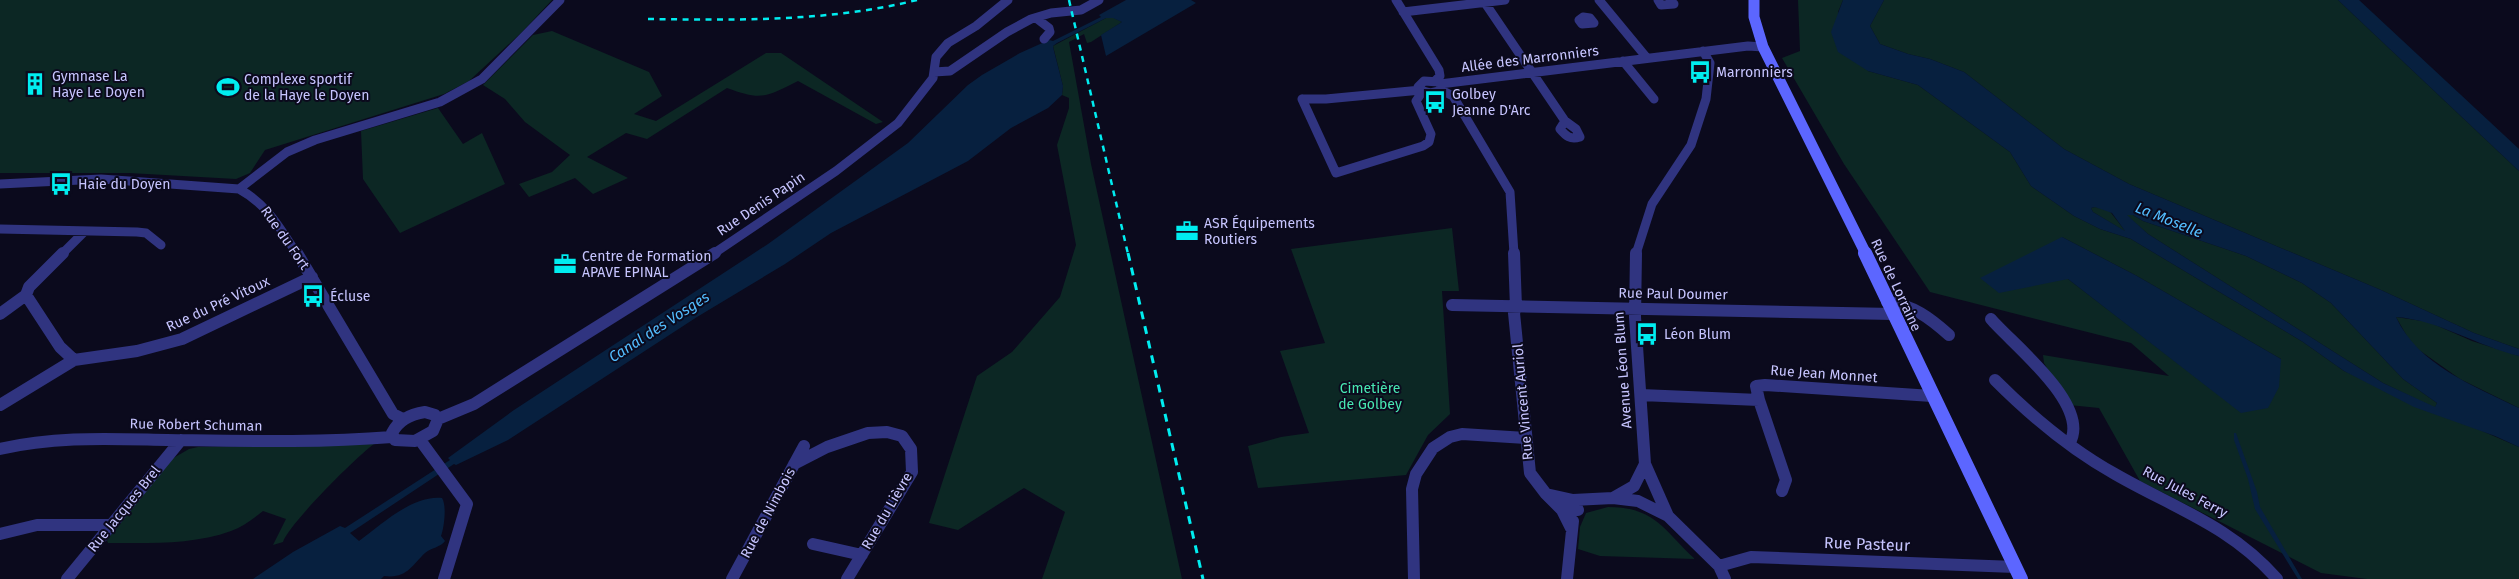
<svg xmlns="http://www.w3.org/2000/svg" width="2519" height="579" font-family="'Fira Sans',sans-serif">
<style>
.green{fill:#0c2724;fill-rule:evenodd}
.water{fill:#07203f;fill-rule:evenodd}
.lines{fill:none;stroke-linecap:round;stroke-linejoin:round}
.minor-far1{stroke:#303480;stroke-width:9}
.minor{stroke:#303480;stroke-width:12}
.secondary-far1{stroke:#5c66ff;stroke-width:11}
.secondary{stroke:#5c66ff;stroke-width:14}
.rail-far1{stroke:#00edf0;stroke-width:2.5;stroke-dasharray:6 5.5;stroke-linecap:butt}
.rail{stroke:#00edf0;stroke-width:3;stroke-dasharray:8 7;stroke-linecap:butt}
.labels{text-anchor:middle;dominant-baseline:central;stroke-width:4;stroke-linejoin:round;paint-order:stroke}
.street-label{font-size:14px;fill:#c7c5ff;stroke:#0b0a1d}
.poi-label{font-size:14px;fill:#c7c5ff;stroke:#0b0a1d;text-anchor:start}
.park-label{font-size:14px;fill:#48e8b2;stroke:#0b0a1d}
.water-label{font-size:15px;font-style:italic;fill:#53beff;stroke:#0b0a1d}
.near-street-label{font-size:16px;fill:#c7c5ff;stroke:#0b0a1d}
</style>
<rect width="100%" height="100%" fill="#0b0a1d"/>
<path class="green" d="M0 0H552L522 32 469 81 444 94 265 150 250 173 236 179 129 173H0Z
M1798 0H1843L1838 12 1868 71 1918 85 2010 152 2031 186 2074 216 2100 229 2131 239 2303 342 2344 371 2519 447V579H2367L2321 573 2140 481 2099 408 2069 405 2044 363 2043 355 2169 376 2131 343 1930 292 1844 164 1782 58 1800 51ZM2062 237 2137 276 2281 359 2241 412 2068 279Z
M1884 0H2338L2519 171V349L2474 333 2381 290 2129 184 2064 149 1964 72 1930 59 1908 54 1880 44 1870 26Z
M1106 18H1114L1122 22 1091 42 1087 43 1084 34 1069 42 1091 164 1182 579H1042L1065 512 1024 488 958 530 929 523 977 376 1012 352 1060 297 1076 245 1057 145 1069 108V98L1062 95 1063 86 1053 46Z
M552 31 649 72 662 96 634 114 656 121 766 53H781L883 122 876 124 798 81C766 97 762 101 727 88L647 139 626 133 587 157 628 178 593 194 575 178 529 197 519 184 552 172 570 155 525 122 505 99 483 85 533 35Z
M438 108 463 144 482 133 505 184 400 233 363 179 361 131Z
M2095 207 2108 209 2126 232 2093 212 2091 208Z
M2126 215H2133L2143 221 2246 256 2302 283 2331 303 2403 379 2437 403 2435 408 2383 383 2148 234Z
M1452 228 1459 291H1442L1450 414 1428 435 1406 475 1258 488 1248 446 1281 437 1309 433 1280 351 1325 343 1291 249Z
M2396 317 2429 322 2472 341 2519 356V408L2460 379 2412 345Z
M374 444C357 456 288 525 283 542L273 545 286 519 263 511C253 519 243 527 231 531 193 545 148 543 108 543L107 540 170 460 189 449 198 447Z
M1608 507C1656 507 1664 531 1695 559L1600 556 1578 549 1580 527 1586 513Z"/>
<path class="water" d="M1126 0H1191L1196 3 1106 56 1101 35 1122 22 1113 18H1106L1057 43 1053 46 1054 51 1063 86 1062 95 1048 108 1011 128 968 161 831 233 785 264 697 317 508 440 456 465 454 464 350 533 359 541C381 525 412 495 442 498 447 506 444 528 441 536L445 541C441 547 431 548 425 553 412 565 407 579 384 576L381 579H253L293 552 340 526 345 528 450 460 448 458 514 410 768 244 908 143 968 85 982 75 1020 53 1049 40 1053 41 1101 17 1099 15Z
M1843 0H1884L1870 26 1880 44 1908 54 1930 59 1964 72 2064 149 2129 184 2381 290 2474 333 2519 349V356C2477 346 2439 320 2396 317 2418 365 2474 386 2519 408V447L2495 436 2414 407 2344 371 2303 342 2131 239 2100 229 2074 216 2031 186 2010 152 1918 85 1868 71 1838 52 1831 32ZM2095 207 2112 213 2125 231 2093 212 2091 208ZM2133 215 2143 221 2246 256 2302 283 2331 303 2403 379 2437 403 2435 407 2383 383 2148 234 2127 215Z
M2338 0H2359L2519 149V171Z
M2062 237 2137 276 2281 359 2279 387 2268 408 2241 413 2068 279 1999 293 1980 278Z
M2234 433H2236L2257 492 2260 507 2302 579H2298L2255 509 2248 479 2234 440Z"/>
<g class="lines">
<path class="minor-far1" d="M1396 0 1439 70 1440 76 1435 81
M1483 0 1565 121
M1599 0 1647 58
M1658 0 1661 5 1674 4 1670 0
M1403 12 1505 0
M1583 17 1590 18 1594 23 1582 24 1579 20Z
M1036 18 1049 28 1050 32 1044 39
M1623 61 1654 99
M934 72 950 71 1007 32 1031 19 1051 13 1081 10 1099 0
M1424 81 1439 82 1442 89C1434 94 1425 94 1418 87Z
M1440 84 1748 46 1763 47
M1441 90 1453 96 1510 192 1514 254
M1302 99 1336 173 1423 146 1429 142 1431 134 1416 101 1423 91
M1302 99H1326L1421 90
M1565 121 1576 129 1580 137C1570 140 1566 136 1560 129Z
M0 184 101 179 239 189C267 204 280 228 297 254
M239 189 287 152 315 140 440 102 482 79 560 0
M0 229 137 232 146 233 161 245
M62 254 85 231
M713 254 836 171 898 123 933 78 936 57 948 43 976 26 1008 0
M1636 254 1652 204 1691 145 1706 99 1710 63 1703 51"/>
<path class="minor" d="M297 253 393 414 403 419
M1514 253 1516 307 1514 313 1530 473 1546 494
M1636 253 1635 317 1645 464 1668 516 1719 566 1725 579
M1887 302C1913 305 1930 318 1949 335
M1452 305 1893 314
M0 314 26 295
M1991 319C2012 344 2093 406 2069 444
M74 360 137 351 182 339 312 277
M1995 380C2031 416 2070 449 2115 474 2174 508 2231 526 2277 579
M1641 395 1759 400 1756 386 1765 385 1932 396
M1759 400 1786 480 1782 491
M0 405 74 360 60 347 26 295 29 287 63 253
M425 412 435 415 438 419 433 431 415 441 395 440 392 433C399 419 411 414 425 412Z
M438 419 474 404 715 253
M420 440 467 504 444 579
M0 449C56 436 110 439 167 440 242 441 317 443 392 437
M794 464 827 447 868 433 887 432 902 436 911 449 912 472 847 579
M1546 494 1573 500 1578 510H1562Z
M1613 498 1634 486 1645 464
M1571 528 1562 510 1573 500 1613 498 1638 501 1668 516
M0 534 37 525H110
M813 544 862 555
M1719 566 1751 557 2015 567
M67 579 181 440
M732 579 804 446
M1414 579 1412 489 1416 474 1433 448 1450 437 1462 434 1526 438
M1567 579 1573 521"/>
<path class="secondary-far1" d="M1754 0V17L1763 47 1866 254"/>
<path class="secondary" d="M1865 253 2021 579"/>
<path class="rail-far1" d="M1069 0 1128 254
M648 19C739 20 828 22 917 0"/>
<path class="rail" d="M1128 253 1203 579"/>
</g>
<defs>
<symbol id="bus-bare" viewBox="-9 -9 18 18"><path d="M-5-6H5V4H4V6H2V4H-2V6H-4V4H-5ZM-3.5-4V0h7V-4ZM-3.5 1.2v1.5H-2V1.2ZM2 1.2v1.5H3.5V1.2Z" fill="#00edf0" stroke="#0b0a1d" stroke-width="2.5" paint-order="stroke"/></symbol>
<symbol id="building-bare" viewBox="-9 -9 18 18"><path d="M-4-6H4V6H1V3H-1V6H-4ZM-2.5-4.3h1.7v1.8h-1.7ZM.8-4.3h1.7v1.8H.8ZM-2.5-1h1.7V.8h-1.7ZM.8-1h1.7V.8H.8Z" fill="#00edf0" stroke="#0b0a1d" stroke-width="2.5" paint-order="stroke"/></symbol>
<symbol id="stadium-bare" viewBox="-9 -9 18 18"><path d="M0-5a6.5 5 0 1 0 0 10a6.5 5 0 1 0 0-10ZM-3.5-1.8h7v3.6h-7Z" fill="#00edf0" stroke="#0b0a1d" stroke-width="2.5" paint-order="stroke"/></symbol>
<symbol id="office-bare" viewBox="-9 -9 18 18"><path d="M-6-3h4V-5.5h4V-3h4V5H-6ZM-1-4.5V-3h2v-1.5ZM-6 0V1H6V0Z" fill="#00edf0" stroke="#0b0a1d" stroke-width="2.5" paint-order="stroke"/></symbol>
</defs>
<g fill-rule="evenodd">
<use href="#bus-bare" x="1684" y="56" width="32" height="32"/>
<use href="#building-bare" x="19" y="68" width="32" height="32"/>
<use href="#stadium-bare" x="212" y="71" width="32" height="32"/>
<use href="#bus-bare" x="1419" y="86" width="32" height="32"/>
<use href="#bus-bare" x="45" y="168" width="32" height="32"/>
<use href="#office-bare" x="1171" y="215" width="32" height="32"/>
<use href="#office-bare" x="549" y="248" width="32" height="32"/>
<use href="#bus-bare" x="297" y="280" width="32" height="32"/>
<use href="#bus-bare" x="1631" y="318" width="32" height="32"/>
</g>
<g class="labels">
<g class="street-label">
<text transform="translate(1530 59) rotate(-7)">Allée des Marronniers</text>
<text transform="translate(761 204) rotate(-34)">Rue Denis Papin</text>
<text transform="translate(285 238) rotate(55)">Rue du Fort</text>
<text transform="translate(1896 285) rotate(65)">Rue de Lorraine</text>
<text transform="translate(1673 294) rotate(1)">Rue Paul Doumer</text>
<text transform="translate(218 304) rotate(-25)">Rue du Pré Vitoux</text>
<text transform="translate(1623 370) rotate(-94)">Avenue Léon Blum</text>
<text transform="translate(1824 374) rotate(4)">Rue Jean Monnet</text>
<text transform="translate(1523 402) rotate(-95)">Rue Vincent Auriol</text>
<text transform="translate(196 425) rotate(1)">Rue Robert Schuman</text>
<text transform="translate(2185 492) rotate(28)">Rue Jules Ferry</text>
<text transform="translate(124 509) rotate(-51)">Rue Jacques Brel</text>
<text transform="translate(887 511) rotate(-60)">Rue du Lièvre</text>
<text transform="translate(768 513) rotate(-62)">Rue de Nimbois</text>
</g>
<g class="poi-label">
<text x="1716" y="72">Marronniers</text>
<text x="52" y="76">Gymnase La<tspan x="52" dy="16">Haye Le Doyen</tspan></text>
<text x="244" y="79">Complexe sportif<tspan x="244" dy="16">de la Haye le Doyen</tspan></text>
<text x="1452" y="94">Golbey<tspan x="1452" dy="16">Jeanne D'Arc</tspan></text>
<text x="78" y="184">Haie du Doyen</text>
<text x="1204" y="223">ASR Équipements<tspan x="1204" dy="16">Routiers</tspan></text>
<text x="582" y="256">Centre de Formation<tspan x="582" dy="16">APAVE EPINAL</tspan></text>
<text x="330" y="296">Écluse</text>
<text x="1664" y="334">Léon Blum</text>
</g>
<g class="park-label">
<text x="1370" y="388">Cimetière<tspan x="1370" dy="16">de Golbey</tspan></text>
</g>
<g class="water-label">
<text transform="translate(2169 220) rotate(22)">La Moselle</text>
<text transform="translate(659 327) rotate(-33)">Canal des Vosges</text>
</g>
<g class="near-street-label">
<text transform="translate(1867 544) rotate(2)">Rue Pasteur</text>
</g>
</g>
</svg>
